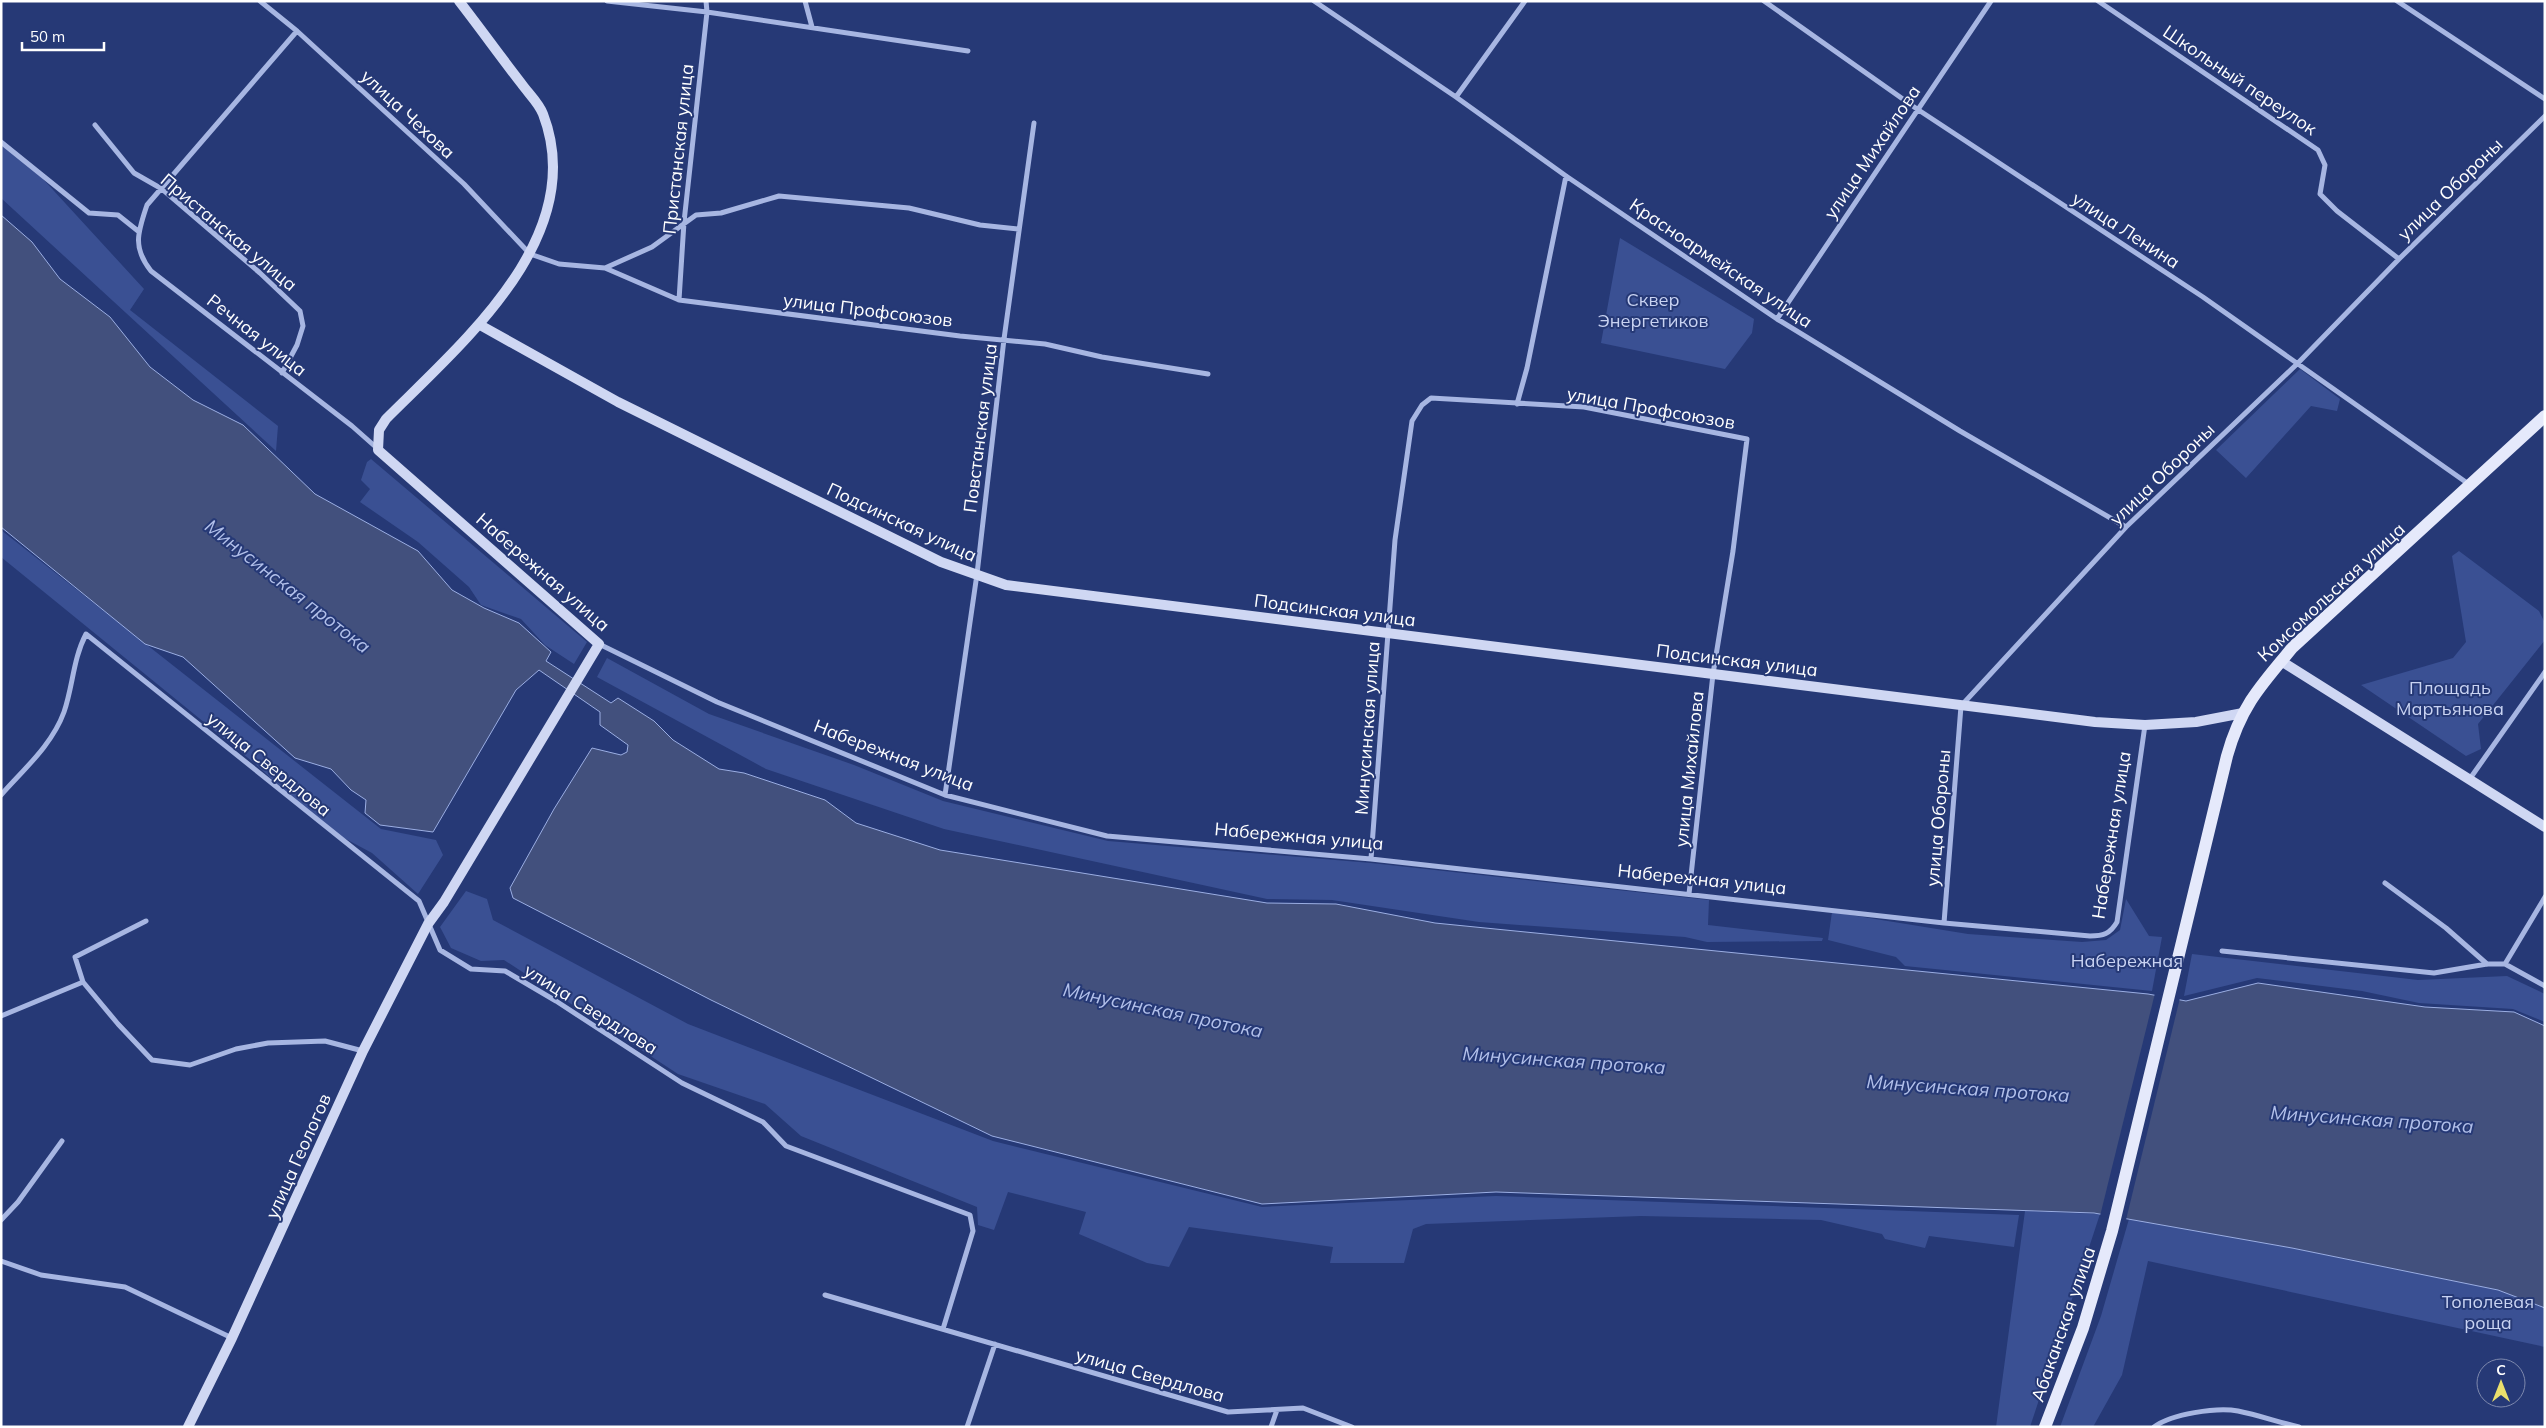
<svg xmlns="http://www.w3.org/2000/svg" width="2546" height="1428" font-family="Mulish,sans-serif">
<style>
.green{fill:#3a5093}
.water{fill:#42507d;stroke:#9baee3}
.pier{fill:#263976}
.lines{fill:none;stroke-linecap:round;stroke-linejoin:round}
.street{stroke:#a7b6e2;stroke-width:5}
.secondary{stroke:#cfd7f3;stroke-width:10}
.primary{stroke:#e5e9fb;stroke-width:12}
.labels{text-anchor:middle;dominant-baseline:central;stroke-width:4;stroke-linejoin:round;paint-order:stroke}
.street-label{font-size:18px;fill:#fff;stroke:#263976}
.park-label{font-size:18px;fill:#c9d3f2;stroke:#263976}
.water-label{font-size:19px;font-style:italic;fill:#b2c0ea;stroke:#263976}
</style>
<rect width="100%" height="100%" fill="#263976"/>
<path class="green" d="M1 139 21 155 144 289 130 310 278 426 276 451 1 198Z
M1620 238 1754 319 1752 333 1725 369 1601 343Z
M2300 369 2340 399 2337 411 2311 406 2246 478 2216 450Z
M371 459 587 642 574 664 545 645 521 619 481 605 469 587 418 542 360 502 370 489 361 480 367 462Z
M1 530 381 829 436 840 443 855 418 894 372 853 329 830 253 762 1 557Z
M2459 551 2539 611 2545 623V640L2478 724 2481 749 2466 756 2361 685 2453 658 2466 642 2452 556Z
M607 658 709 714 854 765 943 801 1108 841 1371 863 1709 900 1708 925 1823 938 1822 941 1707 942 1685 937 1479 922 1332 900 1267 899 944 829 766 769 597 677Z
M466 891 487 899 493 920 688 1024 993 1141 1262 1207 1496 1196 2019 1215 2014 1247 1929 1236 1925 1248 1885 1239 1882 1234 1821 1220 1641 1216 1426 1224 1413 1229 1404 1263H1330L1333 1247 1189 1227 1169 1267 1147 1263 1079 1234 1086 1212 1008 1192 994 1230 978 1225 977 1207 801 1136 765 1104 678 1074 504 960 481 961 451 948 440 927Z
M2126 899 2149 936 2162 937 2152 991 1905 966 1896 957 1828 940 1832 912 1968 934 2082 942 2106 940 2120 930Z
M2192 954 2418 980 2507 976 2545 994V1022L2513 1009 2419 1003 2362 991 2257 978 2184 996Z
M2025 1211 2100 1214 2030 1427H1996Z
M2129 1219 2292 1248 2498 1290 2545 1308V1347L2148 1261 2122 1375 2093 1427H2060L2101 1316Z"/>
<path class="water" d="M1 215 32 242 60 279 110 317 150 367 193 400 243 425 315 494 418 551 452 590 484 608 519 623 551 652 546 661 611 703 618 698 654 721 673 740 719 769 744 773 825 800 856 823 940 850 1267 903 1336 904 1435 923 2148 994 2186 1001 2258 983 2425 1007 2514 1012 2545 1026V1308L2498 1290 2292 1248 2094 1213 1496 1192 1262 1204 992 1136 711 1000 513 898 510 888 554 809 592 748 621 755 627 752 628 745 600 725V712L539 670 516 690 433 832 380 825 365 813 366 800 351 790 331 769 295 758 183 657 145 644 1 527Z"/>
<path class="pier" d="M2155 993 2180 998 2126 1220 2100 1216Z"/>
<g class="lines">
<path class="street" d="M260 1 297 31 464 184 530 254 559 264 605 268 679 300 960 336 1045 344 1102 357 1208 374
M607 1 707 12 968 51
M805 1 812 27
M1314 1 1456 97 1566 176 1777 319 1960 431 2126 527
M1764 1 1917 109 2203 297 2470 485
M2098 1 2318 150 2325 165 2320 194 2337 211 2399 259
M2397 1 2545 99
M297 31 147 205C138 232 132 247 151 271L352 426 378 449
M1456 97 1525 1
M95 125 134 173 162 189 260 273 300 311 303 326 297 345 282 373
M1 142 89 213 118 215 138 231
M605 268 652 247 696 215 721 213 779 196 909 208 980 225 1019 229
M679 300 684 222 707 12 706 1
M1777 319 1991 1
M1517 404 1527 368 1566 176
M599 644 717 702 945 795 1107 836 1371 859 1944 923 2090 936C2103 936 2110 934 2117 922L2145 725
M2469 780 2545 672
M1 795C24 769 52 745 64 712 73 686 73 659 86 634L419 901 440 950 471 969 505 971 556 1001 682 1083 763 1122 786 1146 970 1215 973 1231 943 1329
M945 795 977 574 1004 339 1034 123
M1371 859 1395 540 1412 421 1422 405 1431 398 1584 407 1747 439 1733 551 1713 674 1689 894
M2385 883 2446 928 2487 964
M1944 923 1961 706 2126 527 2298 363 2399 259 2545 116
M2222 951 2434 973 2487 964H2505L2545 986
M2505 964 2545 897
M83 982 118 1024 152 1060 190 1065 236 1049 268 1043 325 1041 363 1051
M1 1016 83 982 75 957 146 921
M1 1220 18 1202 62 1141
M1 1261 41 1275 125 1287 232 1338
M825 1295 1228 1412 1303 1408 1352 1427
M967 1427 995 1344
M1271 1427 1277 1410
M2154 1427C2171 1414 2217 1407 2238 1411 2258 1415 2278 1422 2299 1427"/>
<path class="secondary" d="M480 325 618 402 941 562 1006 585 2095 722 2145 725 2196 722 2243 713
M2281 661 2545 827
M188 1427 232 1338 363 1051 428 924 444 902 599 644 378 450 379 430 386 419C462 343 590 236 543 114 539 103 528 93 521 83 500 56 480 28 459 1"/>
<path class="primary" d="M2045 1427 2083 1328 2112 1231 2227 756C2241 706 2261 685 2293 647L2545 416"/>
</g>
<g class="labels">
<g class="street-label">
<text transform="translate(2240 80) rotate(34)">Школьный переулок</text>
<text transform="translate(408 114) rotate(43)">улица Чехова</text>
<text transform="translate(678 149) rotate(-84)">Пристанская улица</text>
<text transform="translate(1872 152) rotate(-56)">улица Михайлова</text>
<text transform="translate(2450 189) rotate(-44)">улица Обороны</text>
<text transform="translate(2126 230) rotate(33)">улица Ленина</text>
<text transform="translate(229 232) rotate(40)">Пристанская улица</text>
<text transform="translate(1721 263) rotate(34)">Красноармейская улица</text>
<text transform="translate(868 310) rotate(7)">улица Профсоюзов</text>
<text transform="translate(257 335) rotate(38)">Речная улица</text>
<text transform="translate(1651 408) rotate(10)">улица Профсоюзов</text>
<text transform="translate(980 428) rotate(-83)">Повстанская улица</text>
<text transform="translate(2162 474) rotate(-44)">улица Обороны</text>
<text transform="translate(902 522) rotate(25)">Подсинская улица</text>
<text transform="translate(543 572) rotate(41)">Набережная улица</text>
<text transform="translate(2331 592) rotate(-43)">Комсомольская улица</text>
<text transform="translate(1335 610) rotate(7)">Подсинская улица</text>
<text transform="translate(1737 660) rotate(7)">Подсинская улица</text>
<text transform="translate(1367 728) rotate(-86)">Минусинская улица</text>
<text transform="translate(894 755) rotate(21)">Набережная улица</text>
<text transform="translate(269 764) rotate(39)">улица Свердлова</text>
<text transform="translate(1689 769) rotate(-84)">улица Михайлова</text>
<text transform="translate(1938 818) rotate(-85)">улица Обороны</text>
<text transform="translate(2111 835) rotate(-81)">Набережная улица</text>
<text transform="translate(1299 836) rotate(5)">Набережная улица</text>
<text transform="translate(1702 879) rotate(6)">Набережная улица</text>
<text transform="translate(591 1009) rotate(32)">улица Свердлова</text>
<text transform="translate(298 1156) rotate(-66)">улица Геологов</text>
<text transform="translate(2063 1324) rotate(-71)">Абаканская улица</text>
<text transform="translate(1150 1375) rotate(16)">улица Свердлова</text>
</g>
<g class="park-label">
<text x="1653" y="299">Сквер<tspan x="1653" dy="21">Энергетиков</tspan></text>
<text x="2450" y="687">Площадь<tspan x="2450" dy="21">Мартьянова</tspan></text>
<text x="2127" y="960">Набережная</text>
<text x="2488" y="1301">Тополевая<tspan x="2488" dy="21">роща</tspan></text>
</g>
<g class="water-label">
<text transform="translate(288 586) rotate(38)">Минусинская протока</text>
<text transform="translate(1163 1010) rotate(12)">Минусинская протока</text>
<text transform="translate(1564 1060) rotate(4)">Минусинская протока</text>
<text transform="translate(1968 1088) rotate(4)">Минусинская протока</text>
<text transform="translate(2372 1119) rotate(4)">Минусинская протока</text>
</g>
</g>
<rect width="2546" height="1428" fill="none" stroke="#ffffff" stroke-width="5"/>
<g transform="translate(2501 1383)"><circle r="24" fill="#263976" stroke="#7d88ad"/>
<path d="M0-4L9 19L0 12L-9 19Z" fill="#eadf6c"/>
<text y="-8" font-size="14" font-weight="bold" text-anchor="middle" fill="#ffffff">С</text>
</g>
<path d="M22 42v8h82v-8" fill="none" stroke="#ffffff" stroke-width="2.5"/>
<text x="30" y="42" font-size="15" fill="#ffffff" stroke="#263976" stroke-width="4" paint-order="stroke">50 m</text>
</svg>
